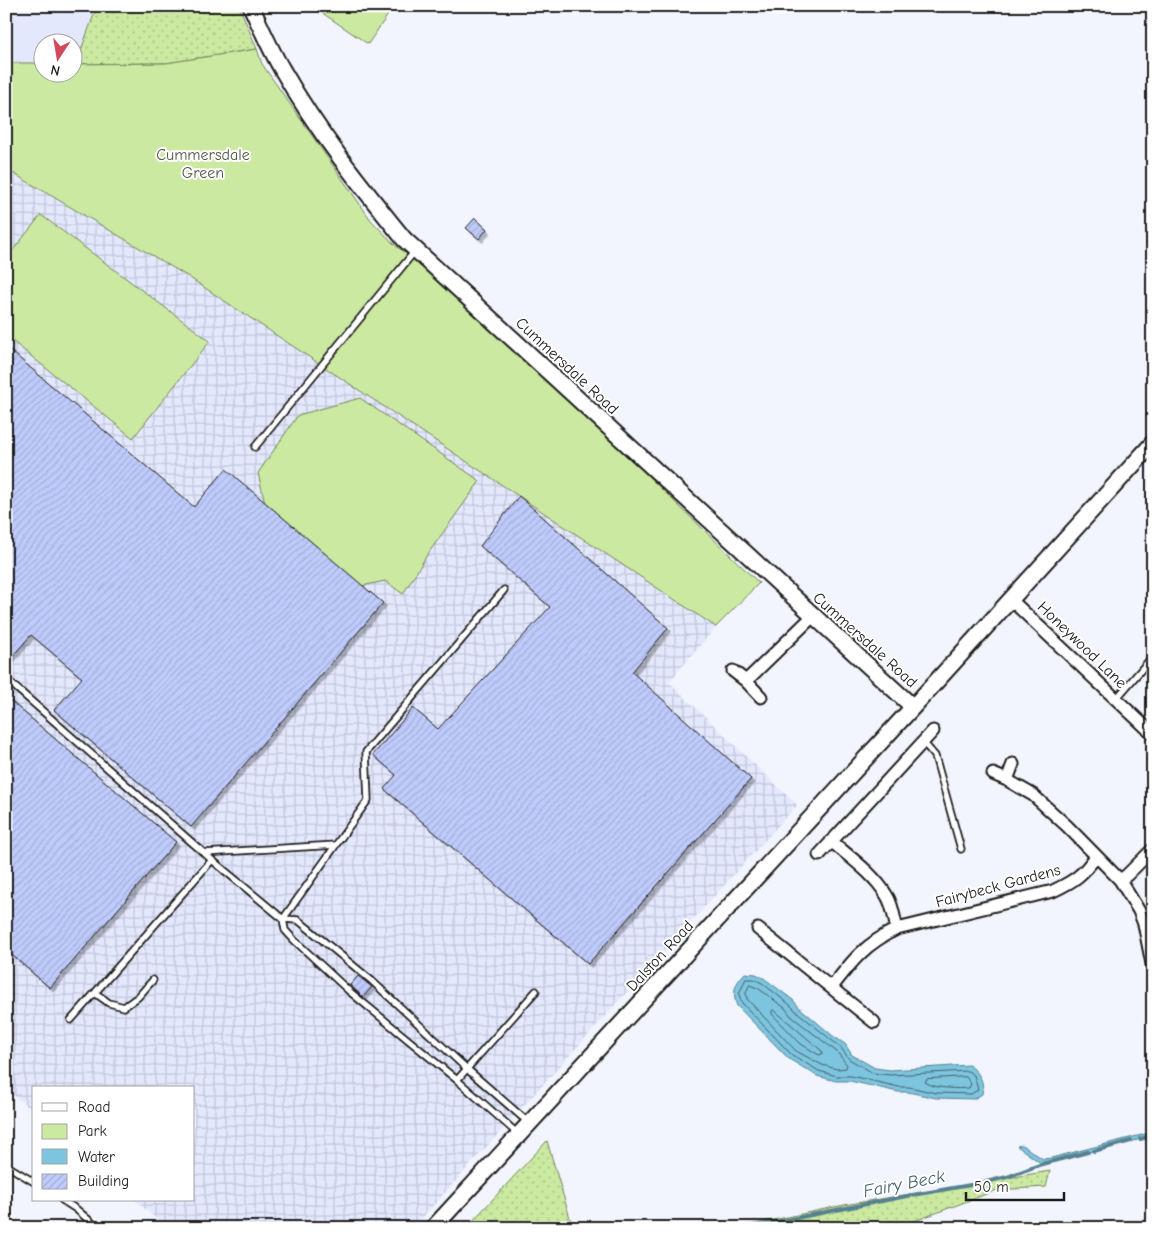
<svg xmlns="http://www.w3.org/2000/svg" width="1159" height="1234" font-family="'Comic Neue',sans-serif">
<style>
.built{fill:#e3e8fd}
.industrial{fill:url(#industrial-grid)}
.grass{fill:url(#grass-dots);stroke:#74825e}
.park{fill:#cbe9a0;stroke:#74825e}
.water{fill:#7dc4de;stroke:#568190}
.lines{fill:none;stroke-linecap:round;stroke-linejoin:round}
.shore{stroke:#435f6a;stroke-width:1}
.stream{stroke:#568190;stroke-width:4}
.building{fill:url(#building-hatch);stroke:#1c1c1c;filter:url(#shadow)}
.lane-casing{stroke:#1c1c1c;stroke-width:9}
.street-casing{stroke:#1c1c1c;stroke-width:15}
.secondary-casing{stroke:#1c1c1c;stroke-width:19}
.lane{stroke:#fff;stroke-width:5.5}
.street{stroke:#fff;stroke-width:11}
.secondary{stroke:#fff;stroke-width:15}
.labels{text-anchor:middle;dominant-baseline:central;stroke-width:4;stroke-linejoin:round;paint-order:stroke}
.park-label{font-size:16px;fill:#515a44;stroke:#fff}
.street-label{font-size:16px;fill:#1c1c1c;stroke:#fff}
.water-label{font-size:18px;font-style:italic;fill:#435f6a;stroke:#fff}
</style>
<defs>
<pattern id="industrial-grid" width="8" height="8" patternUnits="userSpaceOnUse" patternTransform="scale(1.25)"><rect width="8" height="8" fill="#e3e8fd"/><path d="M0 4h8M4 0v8" fill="none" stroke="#c2c6d8"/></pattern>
<pattern id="grass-dots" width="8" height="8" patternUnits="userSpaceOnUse" patternTransform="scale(1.25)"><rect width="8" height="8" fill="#cbe9a0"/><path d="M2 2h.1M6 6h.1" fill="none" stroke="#aec789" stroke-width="1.8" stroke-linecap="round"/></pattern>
<pattern id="building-hatch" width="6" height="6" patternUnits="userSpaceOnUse" patternTransform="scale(1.25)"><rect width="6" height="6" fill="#bfcbfc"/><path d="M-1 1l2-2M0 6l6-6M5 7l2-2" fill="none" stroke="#a4aed7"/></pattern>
<filter id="shadow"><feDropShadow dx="3.5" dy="3.5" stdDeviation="0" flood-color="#0004"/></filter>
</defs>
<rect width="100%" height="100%" fill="#f2f5fe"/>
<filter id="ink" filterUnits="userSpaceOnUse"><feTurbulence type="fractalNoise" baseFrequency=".02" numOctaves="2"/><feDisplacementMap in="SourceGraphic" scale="10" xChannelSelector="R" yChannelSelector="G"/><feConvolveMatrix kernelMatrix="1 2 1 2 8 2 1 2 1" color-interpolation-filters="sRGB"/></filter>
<g filter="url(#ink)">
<path class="built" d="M6 6H97L76 64H73L72 42H42V64H6Z"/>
<path class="industrial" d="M6 169 187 276 716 627 669 682 797 805 413 1228H167L135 1200H194V1088H34V1112L6 1089Z"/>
<path class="grass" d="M97 6H239L257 49 166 63 76 64Z
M547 1141 573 1228H466Z
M1050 1171 1046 1187 997 1190 896 1228H735L844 1205Z"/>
<path class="park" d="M312 6H394L368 44Z
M257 49 262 64 371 220 395 245 418 263 645 473 759 583 716 627 187 276 6 169V63H42V72H72L73 64 166 63Z
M41 215 210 341 133 438 6 336V259Z
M360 398 480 481 427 555 403 594 385 581 362 586 265 503 258 473 298 415Z"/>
<path class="water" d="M745 973 756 974 765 979 793 1000 799 1007 833 1036 845 1044 852 1055 875 1068 890 1070 969 1065C979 1072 985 1082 982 1094L974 1099 936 1098 908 1092H898L850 1081H836L817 1076 789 1059 737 1006C732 993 734 984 745 973Z
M1153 1132V1136L1042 1164 1017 1146 1022 1145 1043 1159 1051 1158Z"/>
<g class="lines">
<path class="shore" d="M746 979H754L762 983 789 1004 796 1011 841 1048 849 1059 873 1073 890 1075 968 1071 974 1075 978 1090 971 1094 936 1093 909 1087H899L851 1076H837L819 1071 792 1055 742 1003 739 995Z
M750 985 759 989 785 1008 791 1016 837 1052 847 1065 846 1068 837 1069 822 1065 796 1051 747 999 746 993Z
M774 1010 822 1051V1054L819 1055 801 1044 772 1014V1011Z
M966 1077 971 1084 969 1088C957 1089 935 1089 925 1082L927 1079Z"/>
<path class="stream" d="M1140 1139 1153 1136
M1094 1151 1131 1141
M746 1228 907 1196 982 1183 1007 1177 1042 1164 1088 1152"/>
</g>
<path class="building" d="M475 218 487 229 479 239 466 228Z
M6 347 194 507 226 469 383 603 191 827 54 710 82 678 31 635 6 664Z
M519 496 668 628 632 672 751 779 588 964 384 789 396 775 373 755 413 708 438 729 550 607 480 546Z
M6 697 176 842 50 988 6 950Z
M358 976 372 987 363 997 350 985Z"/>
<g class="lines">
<defs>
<path id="lane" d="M255 447 415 251
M6 679 212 860 283 919 285 930 294 940 349 991 457 1080 518 1134
M1116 699 1153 656
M923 742 935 756 961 849
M204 853 336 845
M283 919 368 800 366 752 504 590
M283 919 298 920 372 981 467 1069 529 1123
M95 993 109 1003 124 1007 138 997 153 980
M71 1020 212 860
M457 1080 536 991
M6 1165 34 1182
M62 1200 76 1209 98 1228"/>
<path id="street" d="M1010 599 1153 734
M733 671 746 681 761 697
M746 681 813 616
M993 774 1007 780 1013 764
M1007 780 1033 795 1067 826 1120 880 1139 911 1144 924 1153 969
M831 841C851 858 874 874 887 896 893 905 894 919 897 929
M819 855 933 731
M1120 880 1127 875 1153 849
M758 929 874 1022
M832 987C852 961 866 943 897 929L1053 891C1074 881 1083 875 1096 856"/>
<path id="secondary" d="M251 6C261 28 271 51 283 71 317 131 361 186 404 239L913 707
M433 1228 913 707 1153 443"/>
</defs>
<use href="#lane" class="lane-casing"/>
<use href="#street" class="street-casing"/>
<use href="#secondary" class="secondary-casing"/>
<use href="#lane" class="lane"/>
<use href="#street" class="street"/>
<use href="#secondary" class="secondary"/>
</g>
</g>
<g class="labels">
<g class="park-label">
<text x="203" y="155">Cummersdale<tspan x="203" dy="18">Green</tspan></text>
</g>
<g class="street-label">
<text transform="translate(567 366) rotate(43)">Cummersdale Road</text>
<text transform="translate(865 640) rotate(42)">Cummersdale Road</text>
<text transform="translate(1082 645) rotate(44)">Honeywood Lane</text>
<text transform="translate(998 886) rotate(-15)">Fairybeck Gardens</text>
<text transform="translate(660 956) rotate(-47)">Dalston Road</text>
</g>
<g class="water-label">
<text transform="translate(904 1184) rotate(-11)">Fairy Beck</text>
</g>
</g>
<rect width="1159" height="1234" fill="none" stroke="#fff" stroke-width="25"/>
<rect x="12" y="12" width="1134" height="1209" fill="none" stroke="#1c1c1c" stroke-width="2" filter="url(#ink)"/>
<rect x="32" y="1086" width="162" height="115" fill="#ffffff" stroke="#a4a4a4"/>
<rect x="42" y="1103" width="25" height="8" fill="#ffffff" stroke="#a4a4a4"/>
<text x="78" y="1112" font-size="15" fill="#1c1c1c">Road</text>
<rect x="42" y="1124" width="25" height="15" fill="#cbe9a0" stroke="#a4a4a4"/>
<text x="78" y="1136" font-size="15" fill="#1c1c1c">Park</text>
<rect x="42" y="1149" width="25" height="15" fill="#7dc4de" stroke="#a4a4a4"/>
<text x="78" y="1162" font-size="15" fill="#1c1c1c">Water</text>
<rect x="42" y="1174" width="25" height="15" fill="url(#building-hatch)" stroke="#a4a4a4"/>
<text x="78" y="1186" font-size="15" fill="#1c1c1c">Building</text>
<g transform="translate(58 58) rotate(192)"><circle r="24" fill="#ffffff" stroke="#a4a4a4"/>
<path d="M0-4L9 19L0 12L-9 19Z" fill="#d1495b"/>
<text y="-8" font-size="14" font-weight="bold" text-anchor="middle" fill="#1c1c1c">N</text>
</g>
<path d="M966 1192v8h98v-8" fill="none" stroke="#1c1c1c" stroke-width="2.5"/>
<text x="974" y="1192" font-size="15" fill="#1c1c1c" stroke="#ffffff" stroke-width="4" paint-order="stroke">50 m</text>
</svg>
